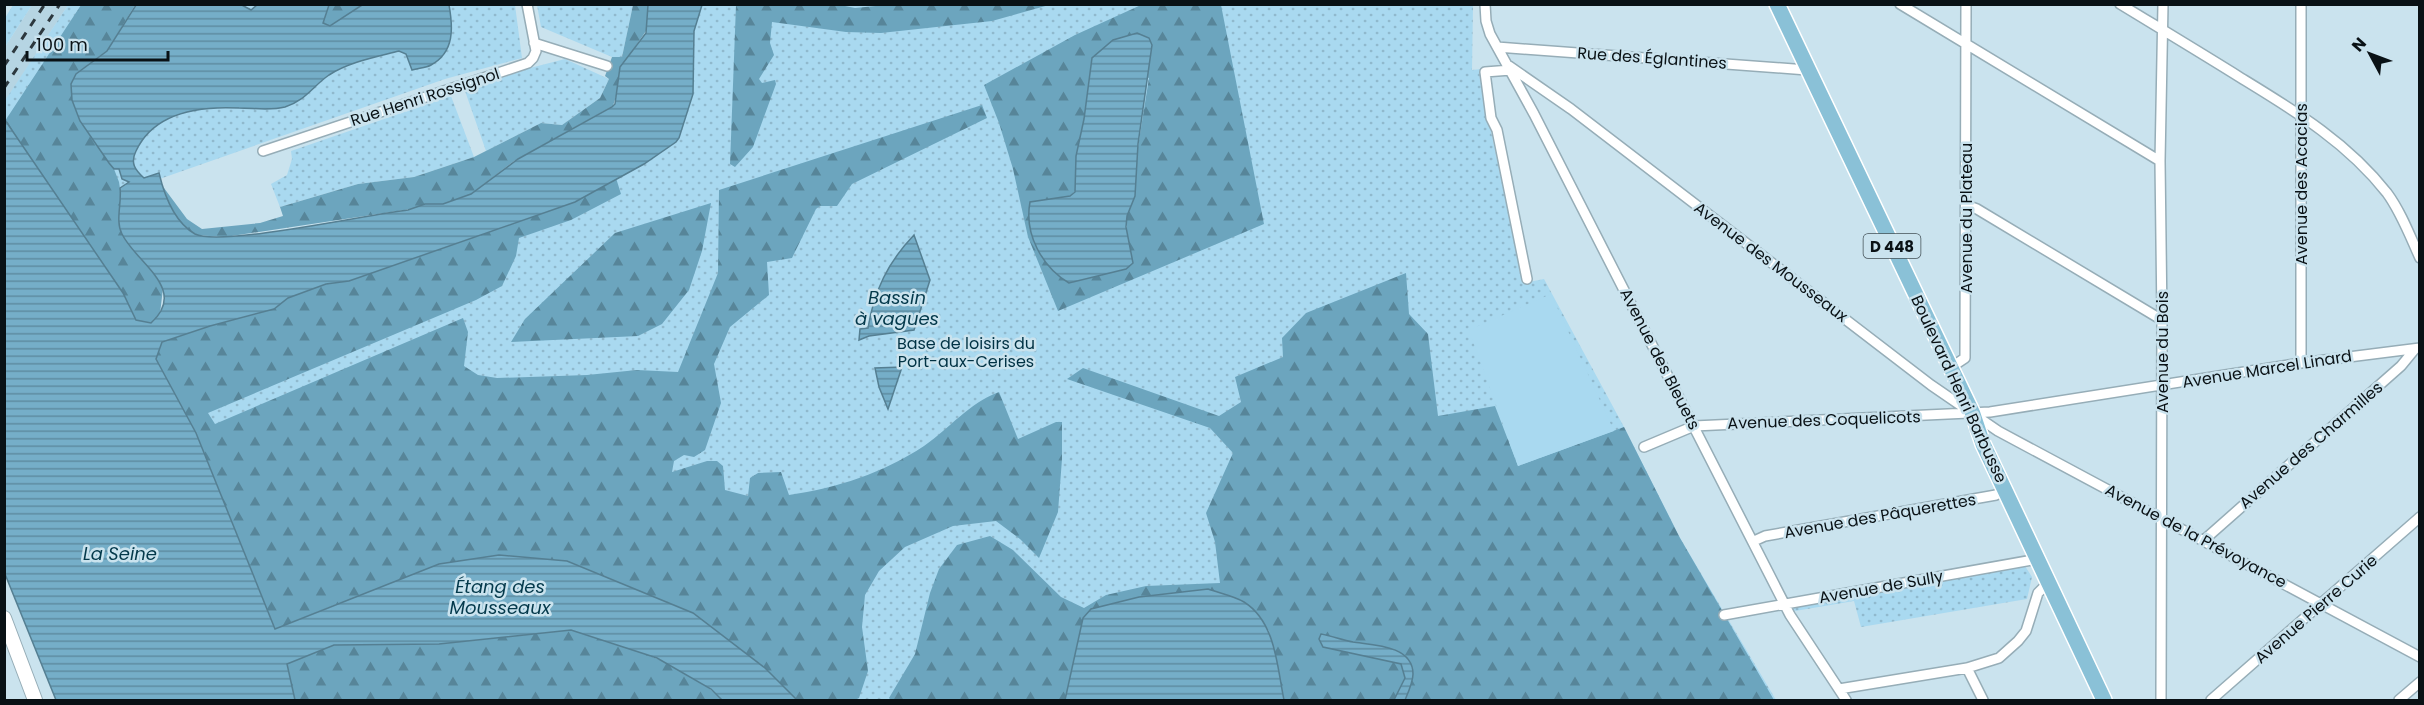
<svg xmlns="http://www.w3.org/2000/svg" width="2424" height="705" font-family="Poppins,sans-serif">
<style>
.built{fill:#b6d5e3}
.grass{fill:url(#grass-dots)}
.forest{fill:url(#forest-firs);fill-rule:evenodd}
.pitch{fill:#a9d9f0}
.water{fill:url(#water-rules);stroke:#557f92;stroke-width:1.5}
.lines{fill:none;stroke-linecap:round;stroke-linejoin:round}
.street-casing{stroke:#96adb7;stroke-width:12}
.secondary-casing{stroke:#96adb7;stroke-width:16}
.primary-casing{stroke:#fff;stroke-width:18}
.street{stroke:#fff;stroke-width:9}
.secondary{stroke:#fff;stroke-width:14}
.primary{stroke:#8ac1d7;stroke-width:15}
.rail{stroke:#2d383e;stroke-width:3;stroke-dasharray:8 8;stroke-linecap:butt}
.labels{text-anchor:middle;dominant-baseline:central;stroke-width:5;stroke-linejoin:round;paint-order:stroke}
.shield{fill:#cae3ee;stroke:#435056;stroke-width:1.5}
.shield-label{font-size:15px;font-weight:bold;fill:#091115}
.street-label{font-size:16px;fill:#091115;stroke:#cae3ee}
.park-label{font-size:16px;fill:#003244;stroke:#cae3ee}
.water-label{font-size:18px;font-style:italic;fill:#04394b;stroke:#cae3ee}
</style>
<defs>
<pattern id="grass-dots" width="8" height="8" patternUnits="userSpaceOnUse" patternTransform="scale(1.5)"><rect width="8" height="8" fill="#a9d9f0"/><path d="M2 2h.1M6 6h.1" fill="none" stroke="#90b9cd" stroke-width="1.8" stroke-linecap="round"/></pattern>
<pattern id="forest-firs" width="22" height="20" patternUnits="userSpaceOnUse" patternTransform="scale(1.5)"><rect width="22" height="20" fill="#6ca5be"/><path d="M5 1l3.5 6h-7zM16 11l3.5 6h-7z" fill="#578599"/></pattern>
<pattern id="water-rules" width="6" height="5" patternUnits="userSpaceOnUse" patternTransform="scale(1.5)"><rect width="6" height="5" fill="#75aec8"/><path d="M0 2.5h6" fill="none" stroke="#5e8ca1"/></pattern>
</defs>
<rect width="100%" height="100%" fill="#cae3ee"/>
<path class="built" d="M32 5H68L5 102V47Z"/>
<path class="grass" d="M13 5H32L5 47V18Z
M68 5H515L522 58 445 79 65 212 5 120 4 102Z
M537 5H633L622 57H612L541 27Z
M702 5H1473L1472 70 1482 69 1490 127 1524 283 1544 279 1624 427 1680 538 1776 700H295L287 664 275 629 162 342 210 326 274 309 288 298 326 284 349 281 575 202 644 164 676 142 679 138 693 94 694 31Z
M565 59 609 79 600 98 562 125 541 123 486 151 465 91 530 68Z
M451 96 474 157 414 177 358 184 280 207 271 184 287 175 292 159 291 151Z
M2025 566 2032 577 2027 599 1861 627 1854 601 1795 611 1791 606Z"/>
<path class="forest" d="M835 4 855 8 896 4 1049 5 992 21 881 33 846 32 772 22 770 43 774 55 759 79 762 83 775 80 776 84 753 147 735 167 730 164 736 5Z
M81 5H135L107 51 76 74 72 100 80 121 114 169 119 182 122 202 149 266 163 288 160 314 151 323 136 320 123 293 5 121Z
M329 5H362L330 26 323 23Z
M633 5H649L646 31 628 57 613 106 514 161 471 194 444 204 225 237 194 235 175 217 158 189 164 188 187 219 202 229 260 223 283 216 280 207 358 184 414 177 474 157 541 123 562 125 600 98 609 79 605 76 612 57H622Z
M1141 5H1221L1264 224 1058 311 1028 237 1013 169 999 123 984 85 1075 35ZM1092 58 1149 78 1127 216V239L1102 275 1069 283 1070 196 1076 190V156L1084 119Z
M982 105 987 118 852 184 837 206H820L816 209 792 258 767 262 769 295 730 327 714 364 721 403 705 450 694 457 684 455 674 461 672 472 707 461H717L723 466 725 490 748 496 750 478 758 473 781 472 789 495C837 488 883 473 924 446 950 428 969 403 999 392L1018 439 1056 422H1062V459L1058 512 1039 558 1020 539 996 521 953 526 905 547 879 571 865 595 862 627 868 671 859 698 855 700H797L765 668 693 613 567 561 337 604 275 629 196 433 156 359 162 342 210 326 274 309 288 298 326 284 349 281 575 202 616 178 621 194 571 220 519 238 516 256 502 286 476 300 208 413 215 424 463 318 468 332 464 366 478 375 497 378 587 375 637 370 678 372 718 273 719 190Z
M711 203 702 251 689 290 662 324 638 336 511 342 525 319 615 233Z
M1406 273 1409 314 1428 334 1438 416 1495 406 1518 466 1624 427 1680 538 1774 700H1284L1269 631 1257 615 1083 618 1065 700H891L889 698 915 654 930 593 939 569 957 545 990 536 1013 550 1061 597 1084 608 1106 595 1146 586 1220 583 1215 542 1206 513 1233 453 1210 428 1067 379 1083 368 1219 416 1241 402 1235 377 1283 357 1282 338 1306 313Z
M571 630C623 647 683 660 722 700H295L287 664 334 645 439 644Z"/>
<path class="pitch" d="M1551 294 1614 431 1518 466 1469 330Z"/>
<path class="water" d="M240 4 251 10 257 5H329L323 23 330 26 362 5H449C453 27 455 52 431 65 426 68 418 68 412 70L406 54 399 51C376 57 349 62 329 75 313 86 305 101 285 107 270 111 254 108 239 108 201 106 154 112 136 151 130 163 135 170 144 178L159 173C164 194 174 222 195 234 220 247 370 214 408 210L425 204H443L471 194 518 159 612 107 615 104 620 67 646 33 648 5H702L694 31 693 94 679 138 676 142 644 164 575 202 349 281 326 284 288 298 274 309 210 326 162 342 156 359 196 433 275 629 439 564 499 555 567 561 693 613 765 668 797 700H722L711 689 657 658 571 630 439 644 334 645 287 664 295 700H56L5 574V120L123 293 136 320 151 323C189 289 135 262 122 234 115 221 122 203 120 188L129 182 122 179 119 169H114L109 163 80 121 72 100 71 84 76 74 107 51 136 5Z
M1137 33 1149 38 1152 45 1138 144 1135 196 1127 216 1126 227 1133 263 1126 269 1069 283C1042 267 1024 234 1030 202L1070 196 1075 192 1076 156 1084 119 1092 58 1113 40Z
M914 235 930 280 914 330 869 336 859 340 860 329 868 328C874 291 888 262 914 235Z
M902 367 888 409 879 387 875 368Z
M1208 589C1219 593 1234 596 1244 602 1276 622 1277 667 1284 700H1065L1083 618 1091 609 1139 597Z
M1321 634C1332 636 1342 640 1353 642 1372 645 1413 645 1413 674 1413 682 1408 693 1405 700H1394L1405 678 1401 664 1323 647 1319 639Z"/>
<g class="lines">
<defs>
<path id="street" d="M1485 4 1486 21 1490 34 1534 114 1790 615 1846 700
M1900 4 2160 161
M2120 4C2161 29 2201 53 2241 78 2295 111 2347 142 2387 193 2401 212 2410 236 2420 258
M534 43 607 66
M1497 47 1807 70
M1509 66 1571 109 1931 385 1998 431 2420 657
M1511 70 1485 72 1491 118 1497 130 1527 279
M263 151 528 63 533 58 536 51 527 4
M1966 205 1977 209 2162 320
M2301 363V4
M1950 368 1965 358 1966 4
M1644 447 1694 426 1990 412 2301 363 2420 348
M2204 540 2401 366 2415 349
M1754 541 1765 536 1996 495 2005 488
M1724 615 2038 559
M1967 668 1983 700
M1839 689 1967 668 1999 658 2018 641 2026 631 2038 593 2049 582
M2161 700 2162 320 2160 161 2163 4
M2211 700 2420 517
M2399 700 2420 682"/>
<path id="secondary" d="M4 618 35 700"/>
<path id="primary" d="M1777 4 1973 414 1983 444 2104 700"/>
</defs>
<use href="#street" class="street-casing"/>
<use href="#secondary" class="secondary-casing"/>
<use href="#primary" class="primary-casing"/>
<use href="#street" class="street"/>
<use href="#secondary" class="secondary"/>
<use href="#primary" class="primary"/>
<path class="rail" d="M4 66 45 4
M4 88 60 4"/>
</g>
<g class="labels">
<rect class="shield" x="1863.5" y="234" width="57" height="24" rx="4.5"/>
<g class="shield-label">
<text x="1892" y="246">D 448</text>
</g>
<g class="street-label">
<text transform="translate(1652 58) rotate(4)">Rue des Églantines</text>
<text transform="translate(425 97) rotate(-18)">Rue Henri Rossignol</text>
<text transform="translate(2301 184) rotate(-90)">Avenue des Acacias</text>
<text transform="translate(1966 218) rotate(-90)">Avenue du Plateau</text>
<text transform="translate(1771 262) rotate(37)">Avenue des Mousseaux</text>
<text transform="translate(2162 352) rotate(-90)">Avenue du Bois</text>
<text transform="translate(1660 359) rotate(63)">Avenue des Bleuets</text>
<text transform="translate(2267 369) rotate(-9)">Avenue Marcel Linard</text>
<text transform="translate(1959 389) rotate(65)">Boulevard Henri Barbusse</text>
<text transform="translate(1824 420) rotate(-2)">Avenue des Coquelicots</text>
<text transform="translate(2311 445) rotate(-41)">Avenue des Charmilles</text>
<text transform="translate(1880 516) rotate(-10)">Avenue des Pâquerettes</text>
<text transform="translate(2196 536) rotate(28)">Avenue de la Prévoyance</text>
<text transform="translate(1881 587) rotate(-10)">Avenue de Sully</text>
<text transform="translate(2316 609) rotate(-41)">Avenue Pierre Curie</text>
</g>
<g class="park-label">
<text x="966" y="343">Base de loisirs du<tspan x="966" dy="18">Port-aux-Cerises</tspan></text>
</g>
<g class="water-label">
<text x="897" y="297">Bassin<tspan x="897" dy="21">à vagues</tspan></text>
<text x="120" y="553">La Seine</text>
<text x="500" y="586">Étang des<tspan x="500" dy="21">Mousseaux</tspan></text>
</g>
</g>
<rect width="2424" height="705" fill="none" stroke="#091115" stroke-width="12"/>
<g transform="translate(2370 54) rotate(311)" stroke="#cae3ee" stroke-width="4.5" paint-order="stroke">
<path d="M0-4.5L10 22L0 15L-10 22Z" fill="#091115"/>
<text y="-9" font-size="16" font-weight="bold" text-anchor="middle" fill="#091115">N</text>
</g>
<path d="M27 51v9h141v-9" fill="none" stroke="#091115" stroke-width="3"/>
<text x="36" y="51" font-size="18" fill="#091115" stroke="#cae3ee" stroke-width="4.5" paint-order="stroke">100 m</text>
</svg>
